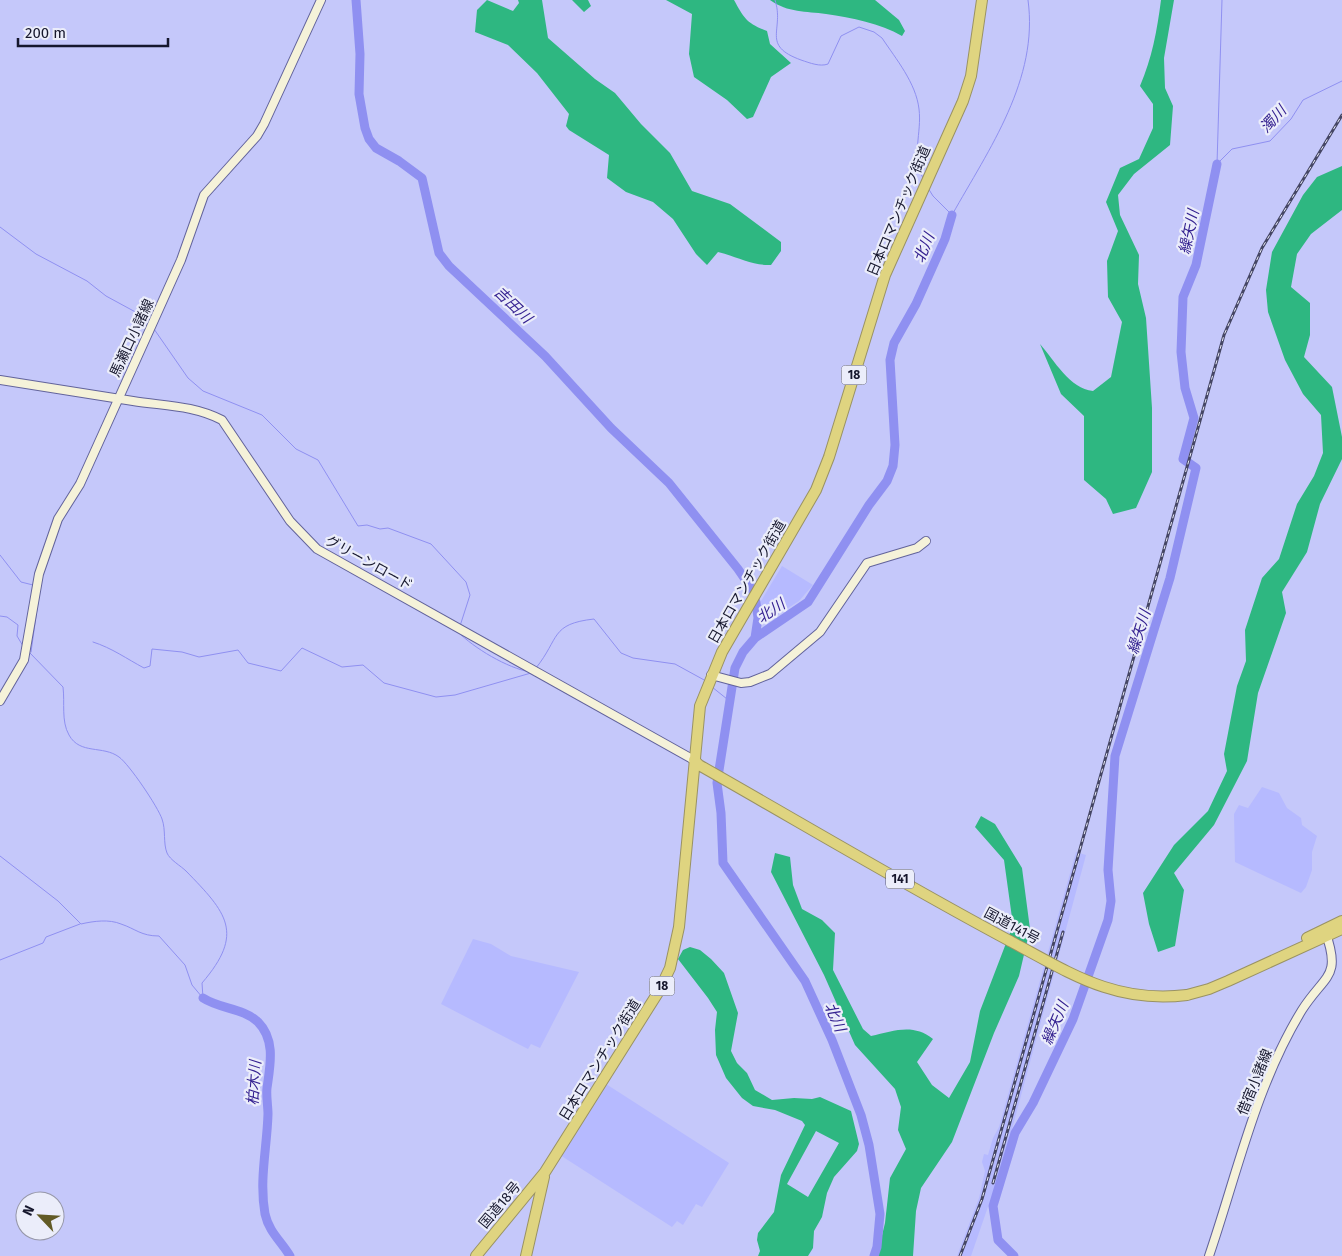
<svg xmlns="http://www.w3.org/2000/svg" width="1342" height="1256" font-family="'Fira Sans','Noto Sans JP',sans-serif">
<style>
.built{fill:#b6baff}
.forest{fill:#2eb781;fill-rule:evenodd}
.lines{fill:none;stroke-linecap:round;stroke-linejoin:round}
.stream{stroke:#8f90f1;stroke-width:1}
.river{stroke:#8f90f1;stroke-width:9}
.secondary-casing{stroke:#62639b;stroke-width:10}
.highway-casing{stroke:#999263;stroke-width:12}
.secondary{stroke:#f5f2d9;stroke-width:8}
.highway{stroke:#dfd480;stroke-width:10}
.rail-casing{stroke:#454664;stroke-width:3}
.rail{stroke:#ebedfa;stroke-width:1;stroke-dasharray:4;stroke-linecap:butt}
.highway-bridge-casing{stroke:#999263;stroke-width:12;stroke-linecap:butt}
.highway-bridge{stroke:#dfd480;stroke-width:10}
.labels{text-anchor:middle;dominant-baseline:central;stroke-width:4.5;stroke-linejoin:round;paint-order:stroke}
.shield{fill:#ebedfa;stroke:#56576a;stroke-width:1}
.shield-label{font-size:12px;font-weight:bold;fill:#16172d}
.street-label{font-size:14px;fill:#16172d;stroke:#ebedfa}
.water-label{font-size:15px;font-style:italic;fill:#352291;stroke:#ebedfa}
</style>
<rect width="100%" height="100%" fill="#c5c8fa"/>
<path class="built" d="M782 566 813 585 799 601 768 621 763 622 761 601Z
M1262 787 1279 793 1287 808 1301 818 1302 825 1317 836 1312 852V870L1306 887 1301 893 1235 862 1234 814 1239 805 1248 808Z
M1076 852 1086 855 1002 1166 971 1256H957L979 1198 985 1171 982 1162 984 1154 988 1155 993 1138 999 1127Z
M473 939 491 944 511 956 579 972 540 1048 531 1044 528 1049 441 1004Z
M606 1084 729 1163 702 1207 696 1204 683 1225 677 1221 672 1227 560 1155Z"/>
<path class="forest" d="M487 0 513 11 519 3 518 0H542L548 38 595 79 615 93 641 124 670 153 692 191 730 204 781 242V251L771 265C753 266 735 256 718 252L707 265 696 254 673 219 653 202 626 192 607 178 609 155 569 130 566 126 569 114 537 73 508 45 475 32 477 10Z
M572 0H588L591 6 584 12Z
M666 0H734C744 18 746 23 767 31L770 44 791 63 771 77 753 117 747 119 727 100 694 77 689 54 692 14Z
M770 0H875L899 20 905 31 902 36C880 23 852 18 826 14 806 11 788 13 770 0Z
M1161 0H1174L1164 58 1165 88 1173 106 1170 145 1134 174 1118 195 1120 215 1139 255 1138 284 1146 318 1152 408V472L1136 508 1113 514 1106 499 1084 480V416L1061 394 1040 344C1054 360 1070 389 1093 391L1111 377 1122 322 1108 297 1107 261 1118 231 1106 202 1120 168 1139 159 1153 128V104L1140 86C1152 58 1157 31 1161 0Z
M1342 166V210L1311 234 1297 254 1291 287 1310 303V335L1304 357 1332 387 1342 437V459L1320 504 1307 552 1282 592 1286 613 1258 693 1247 761 1214 825 1174 873 1184 890 1175 946 1158 952 1149 924 1143 893 1174 845 1208 811 1227 771 1224 754 1237 686 1246 661 1245 630 1262 578 1279 559 1297 504 1314 476 1323 453 1321 415 1303 394 1285 360 1268 312 1266 290 1272 252 1303 195 1317 177Z
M981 816 995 824 1022 868 1030 929 1019 976 994 1033 952 1142 921 1188 916 1211 913 1256H877L885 1223 890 1178 906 1149 898 1130 901 1107 895 1089 855 1045 824 975 771 872 775 853 790 857 793 885 802 909 822 920 835 933 833 970 863 1029 871 1036C894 1031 913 1023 933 1039L917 1062 932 1085 949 1098 970 1062 980 1011 1013 925 1004 860 975 827Z
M690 947 700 950 711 959 724 973 738 1013 731 1051 737 1063 747 1073 755 1090 772 1100 794 1098 812 1099 820 1097 851 1111 859 1144 857 1151 834 1177 827 1193 822 1217 814 1231 813 1248 808 1256H758L760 1251 757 1240 758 1233 774 1212 781 1175 805 1125 802 1121 775 1110 753 1106 742 1098 726 1078 716 1055 715 1030 717 1012 708 998 678 959 683 950ZM816 1131 839 1143 808 1197 787 1184Z"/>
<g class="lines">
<path class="stream" d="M775 0C785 30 760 45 801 60 810 63 820 67 828 64L841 36 859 27 874 32 882 38C896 59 916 83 919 109 922 133 911 156 923 178
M1217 164 1222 0
M1217 164 1232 149 1270 141 1291 119 1303 100 1342 81
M928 188 933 196 952 215C989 149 1039 79 1028 0
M0 227 36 254 87 281 106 296 141 315 149 324
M154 329 188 378 203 391 262 415 296 449 318 460 358 526 367 525 380 529 388 528 431 544 466 582 470 595 460 626
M0 555 21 582 33 585
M0 616 7 617 18 625 17 636 23 646
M458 632C474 648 507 668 530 672
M93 642C112 648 127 659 144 668L150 666 152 649 182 652 199 657 238 650 248 663 281 671 302 648 342 667 363 665 384 683 436 697 455 695 531 673
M29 652 63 687C65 703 61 721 69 735 80 755 103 745 119 757 129 764 158 807 162 819 166 830 163 843 167 853 170 860 181 866 186 871 227 913 245 933 202 983L203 998
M31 652 38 602
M536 668C560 638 550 624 594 619L621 653 633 658 675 664 706 681
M712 687 727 699 728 703
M0 856 58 901 81 924C94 921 109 919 121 924 136 929 141 936 159 936L185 965 192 985 202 997
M0 960 43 943 46 937 80 924"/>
<path class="river" d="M356 0 360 54 359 94 365 128 369 139 376 148 399 161 422 178 439 253 449 266 545 356 611 428 669 483 738 569 753 591
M755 638 758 618 756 602
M203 998C220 1009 243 1008 258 1022 276 1040 270 1066 267 1088 266 1096 268 1106 268 1114 267 1148 259 1180 265 1214 269 1232 281 1241 290 1256
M874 1256 877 1247 880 1214 869 1145 861 1115 832 1040 805 981 723 863 721 813 717 783 735 668 743 652 755 638 808 602 869 505 887 481 893 466 895 445 890 360 894 343 916 304 945 239 952 215
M1014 1256 998 1240 993 1206 1015 1133 1033 1103 1073 1019 1108 920 1111 901 1108 870 1115 756 1170 578 1196 468 1183 459 1194 418 1185 388 1181 352 1183 297 1196 265 1217 164"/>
<defs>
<path id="secondary" d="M0 380C44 387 88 394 133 401 164 406 193 405 222 420L290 521 317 549 694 760
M711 675 741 683 750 682 770 674 820 632 867 563 917 548 926 541
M0 701 24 660 39 574 58 519 80 484 150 329 181 260 204 195 257 136 264 124 321 0
M1209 1256C1237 1174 1256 1085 1302 1010 1325 974 1342 978 1325 931"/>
<path id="highway" d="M694 760 699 765C803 824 905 885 1010 941
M1307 938 1342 921
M1187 995 1209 989 1228 981 1342 929
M476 1256 545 1172 659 991 670 968 679 927 700 706 722 652 816 490 829 457 885 275 963 101 971 76 982 0
M526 1256 544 1177"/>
</defs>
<use href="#secondary" class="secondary-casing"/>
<use href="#highway" class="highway-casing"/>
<use href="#secondary" class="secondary"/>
<use href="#highway" class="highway"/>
<defs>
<path id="rail" d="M993 1183 1063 932
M960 1256 982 1199 1224 335 1262 248 1342 115"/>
</defs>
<use href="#rail" class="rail-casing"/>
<use href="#rail" class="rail"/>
<defs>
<path id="highway-bridge" d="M1010 941C1070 973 1115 1004 1187 995"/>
</defs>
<use href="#highway-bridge" class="highway-bridge-casing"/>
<use href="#highway-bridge" class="highway-bridge"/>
</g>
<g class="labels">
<g class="shield">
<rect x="841.5" y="365.5" width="25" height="19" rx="4"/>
<rect x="886" y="869.5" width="28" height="19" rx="4"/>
<rect x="649.5" y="976.5" width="25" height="19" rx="4"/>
</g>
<g class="shield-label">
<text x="854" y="375">18</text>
<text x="900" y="879">141</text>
<text x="662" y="986">18</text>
</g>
<g class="street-label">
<text transform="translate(899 211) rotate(-67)">日本ロマンチック街道</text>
<text transform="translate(132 338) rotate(-65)">馬瀬口小諸線</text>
<text transform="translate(369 563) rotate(29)">グリーンロード</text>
<text transform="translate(747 582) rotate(-60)">日本ロマンチック街道</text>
<text transform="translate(1012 926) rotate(28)">国道141号</text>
<text transform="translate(600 1060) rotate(-58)">日本ロマンチック街道</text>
<text transform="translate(1255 1082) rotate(-68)">借宿小諸線</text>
<text transform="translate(500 1205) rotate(-50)">国道18号</text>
</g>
<g class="water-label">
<text transform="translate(1273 119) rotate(-47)">濁川</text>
<text transform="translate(1189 232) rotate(-78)">繰矢川</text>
<text transform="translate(924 248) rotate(-68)">北川</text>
<text transform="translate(513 305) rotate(44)">吉田川</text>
<text transform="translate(771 611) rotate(-34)">北川</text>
<text transform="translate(1139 632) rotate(-73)">繰矢川</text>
<text transform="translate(835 1017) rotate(67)">北川</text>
<text transform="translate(1055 1023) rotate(-67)">繰矢川</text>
<text transform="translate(254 1083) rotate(-86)">柏木川</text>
</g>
</g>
<g transform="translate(40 1216) rotate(295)"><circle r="24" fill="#ebedfa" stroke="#9697a8"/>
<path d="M0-4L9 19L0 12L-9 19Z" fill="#615a26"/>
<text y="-8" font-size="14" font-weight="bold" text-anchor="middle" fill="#16172d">N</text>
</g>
<path d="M18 38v8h150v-8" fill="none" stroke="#16172d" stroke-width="2.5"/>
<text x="25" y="38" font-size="15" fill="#16172d" stroke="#ebedfa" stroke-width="4" paint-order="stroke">200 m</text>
</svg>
